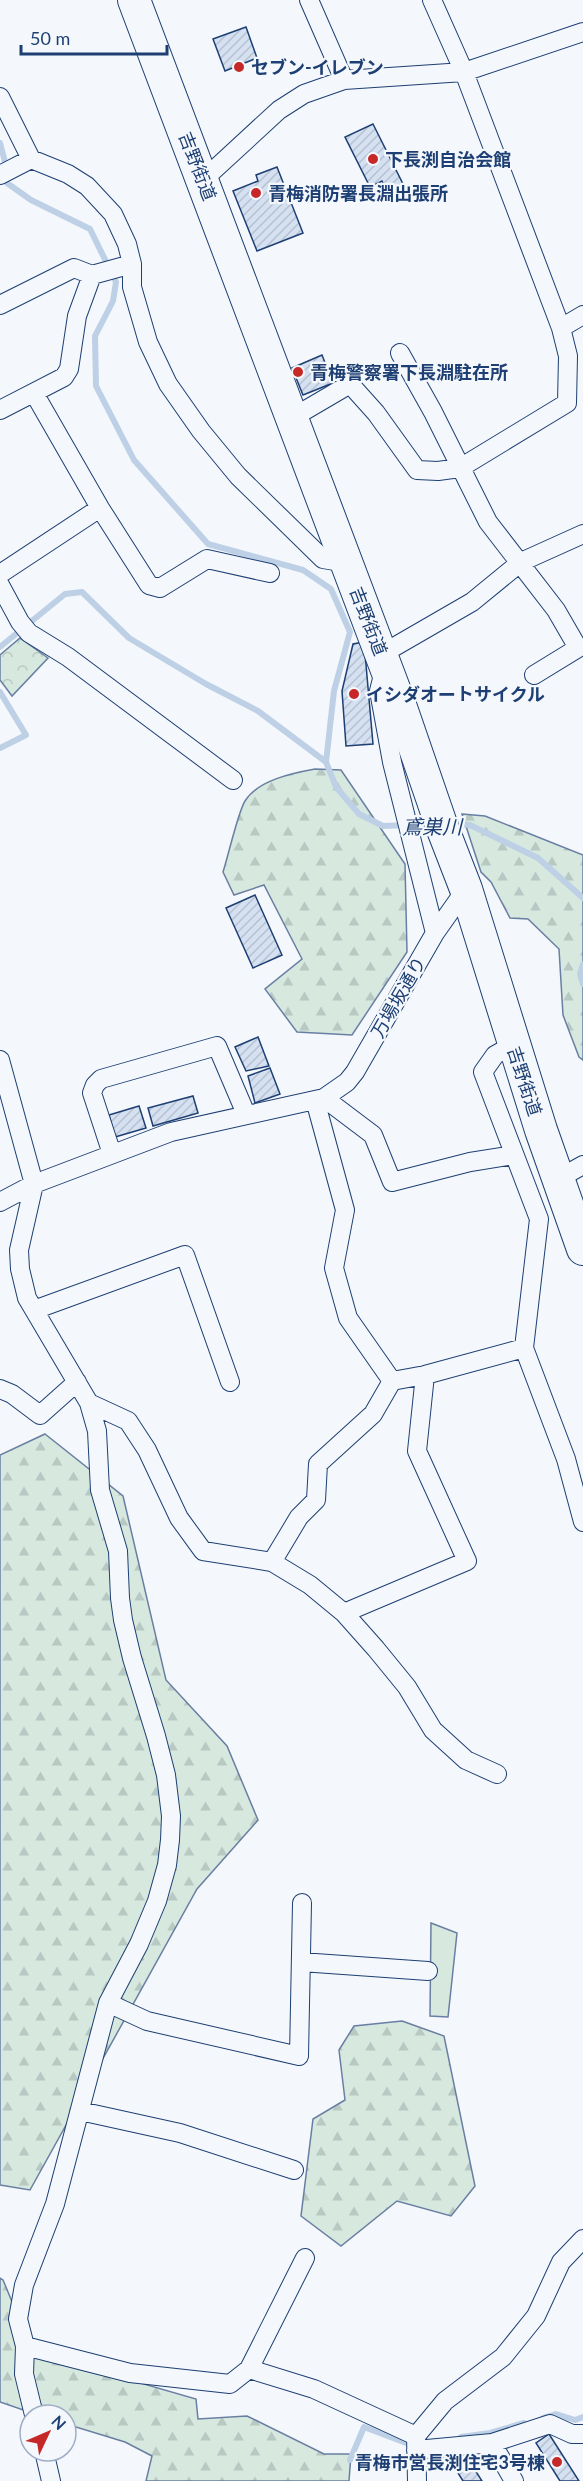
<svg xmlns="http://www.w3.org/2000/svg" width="583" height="2481" font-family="Lato,'Noto Sans JP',sans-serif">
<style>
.grass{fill:#d7e8df;stroke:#687fa3;stroke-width:1.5}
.forest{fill:url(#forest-firs);stroke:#687fa3;stroke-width:1.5}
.park{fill:url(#park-crowns);stroke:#687fa3;stroke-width:1.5}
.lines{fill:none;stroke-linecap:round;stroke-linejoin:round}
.stream{stroke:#bed0e5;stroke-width:6}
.building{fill:url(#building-hatch);stroke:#1d3f73;stroke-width:1.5}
.street-casing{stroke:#1d3f73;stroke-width:20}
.highway-casing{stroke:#1d3f73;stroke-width:34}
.street{stroke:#f4f7fb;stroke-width:18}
.highway{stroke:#f4f7fb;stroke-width:32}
.poi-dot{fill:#c62828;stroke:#f4f7fb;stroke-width:2}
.labels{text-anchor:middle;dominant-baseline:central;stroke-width:4.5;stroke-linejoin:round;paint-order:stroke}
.poi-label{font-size:18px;font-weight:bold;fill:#1d3f73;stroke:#f4f7fb;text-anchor:start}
.street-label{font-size:18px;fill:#1d3f73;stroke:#f4f7fb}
.water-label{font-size:20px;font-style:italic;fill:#1d3f73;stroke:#f4f7fb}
</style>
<defs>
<pattern id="forest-firs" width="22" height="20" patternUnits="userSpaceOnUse" patternTransform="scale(1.5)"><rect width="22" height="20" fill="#d7e8df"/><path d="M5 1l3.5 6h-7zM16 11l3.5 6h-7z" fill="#b8c8c3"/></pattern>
<pattern id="park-crowns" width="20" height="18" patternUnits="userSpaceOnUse" patternTransform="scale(1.5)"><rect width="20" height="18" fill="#d7e8df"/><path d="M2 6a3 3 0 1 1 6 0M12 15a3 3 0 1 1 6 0" fill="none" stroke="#b8c8c3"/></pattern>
<pattern id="building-hatch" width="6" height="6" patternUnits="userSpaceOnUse" patternTransform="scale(1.5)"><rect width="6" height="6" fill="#d5e0f0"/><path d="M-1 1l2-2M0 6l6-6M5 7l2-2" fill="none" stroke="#b6c1d1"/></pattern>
</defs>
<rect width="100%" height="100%" fill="#f4f7fb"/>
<path class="grass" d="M431 1923 457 1933 448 2017 430 2016Z"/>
<path class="forest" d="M315 769 341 770 405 864 407 952 352 1035 297 1032 265 989 302 959 264 885 234 895 223 872C228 857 238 812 245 801 258 780 293 773 315 769Z
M462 814 485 816 583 855V1060L579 1057 563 1015 559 949 528 919 510 918 491 882 481 872Z
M45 1434 123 1496 166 1680 227 1746 258 1820 197 1889 30 2190 0 2185V1455Z
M402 2021 444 2036 475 2186 451 2216 397 2201 341 2246 301 2216 313 2119 345 2100 339 2050 354 2026Z
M0 2278 3 2280 33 2352 196 2399 198 2419 247 2416 324 2454H351L349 2481H146L152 2456 125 2442 66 2424V2415H38L0 2402Z"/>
<path class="park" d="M20 638 48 658 12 696 0 680V655Z"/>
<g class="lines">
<path class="stream" d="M0 143 5 162 7 183 31 200 90 229 116 282 113 301 95 336 96 386 134 460 208 544 303 570 331 589 350 632 334 691 326 762
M0 647 65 594 82 592 129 638 206 684 258 711 326 762 336 787 359 814 383 826 432 824
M0 692 26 735 0 748
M451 823 470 825 538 858 583 898
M583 964 580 974 583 984
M543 2418 556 2414 575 2420 583 2417
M461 2437 490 2433 524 2423
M350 2460 364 2427 409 2444 415 2443"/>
</g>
<path class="building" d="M246 27 257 58 225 71 213 39Z
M373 124 403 184 387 192 382 181 370 187 345 137Z
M277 167 303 233 257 251 233 191 258 181 256 175Z
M322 355 333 383 303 395 292 368Z
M364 642 373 744 346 746 342 691 353 644Z
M255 895 282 955 253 968 226 908Z
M258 1037 269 1066 246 1071 235 1047Z
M270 1068 280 1094 255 1103 248 1076Z
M193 1096 198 1113 153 1126 148 1108Z
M139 1106 146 1128 115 1137 109 1115Z
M549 2434 579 2481H560L536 2443Z
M466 2456 482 2481H463L453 2465Z"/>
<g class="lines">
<defs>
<path id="street" d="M309 0 344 80
M0 97 31 159
M0 175 31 159 68 174 87 186 113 214 127 244 132 264V287L148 342 168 384 201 431 238 476 323 559 347 563
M203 180 279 110 304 94 344 80 464 72 583 32
M0 305 74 268 92 275
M561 328 583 315
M400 353 433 412 488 522 556 610 578 648 534 675
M34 393 100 508 149 585 160 588 207 559 270 573
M0 410 64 377 69 369 77 316 92 275 132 264
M292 418 350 384 376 413 417 470 438 471 460 468 567 403 568 356 561 328 464 72 432 0
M0 574 100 508
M0 585 20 622 29 633 68 657 233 780
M382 654 472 602 521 562 583 534
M384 671 379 691 392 762 435 933
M513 1045 495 1055 483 1072 539 1219 524 1348 566 1459 583 1522
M0 1060 34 1184 19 1250 20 1269 27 1298 89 1403 128 1421 147 1450 179 1518 203 1551 272 1562 310 1585 344 1613 376 1649 407 1687 433 1730 466 1760 497 1774
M324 1098 347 1082 355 1072 435 933 466 889
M315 1100 345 1210 334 1268 348 1318 392 1381
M112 1154 92 1093 95 1085 101 1079 217 1046 246 1114
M558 1179 583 1165
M0 1202 34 1184 171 1132 324 1098 373 1135 392 1182 470 1162 514 1155
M34 1310 185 1255 230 1382
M0 1389 12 1394 40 1415 77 1382
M272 1562 299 1517 316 1500 318 1464 373 1414 392 1381 425 1375
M344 1613 467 1561 417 1451 425 1375 524 1348
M301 1962 428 1971
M108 2003 147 2021 299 2056 302 1903
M80 2111 180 2133 294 2170
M25 2346 130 2373 230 2384 249 2369 305 2258
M249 2369 314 2389 416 2436
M34 2415 24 2374 25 2346 18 2319 24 2285 55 2204 108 2003 139 1944 157 1901 167 1865 170 1840 171 1816 166 1775 156 1736 132 1658 123 1620 120 1598 118 1551 100 1490 97 1431 89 1403
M492 2443 514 2481
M416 2450 492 2443 550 2424 572 2434H583
M44 2451 51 2481
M417 2481 416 2436 445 2401 503 2357 536 2316 561 2262 583 2239"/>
<path id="highway" d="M134 0 399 702 442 827 466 889 541 1130 583 1249"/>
</defs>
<use href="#street" class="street-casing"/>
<use href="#highway" class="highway-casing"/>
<use href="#street" class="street"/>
<use href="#highway" class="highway"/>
</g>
<g class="poi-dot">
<circle cx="239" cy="67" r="6"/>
<circle cx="373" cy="159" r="6"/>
<circle cx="256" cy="193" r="6"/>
<circle cx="298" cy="372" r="6"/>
<circle cx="354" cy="694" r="6"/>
<circle cx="557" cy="2462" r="6"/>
</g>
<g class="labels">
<g class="poi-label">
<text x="251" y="67">セブン-イレブン</text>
<text x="385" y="159">下長渕自治会館</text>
<text x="268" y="193">青梅消防署長淵出張所</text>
<text x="310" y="372">青梅警察署下長淵駐在所</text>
<text x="366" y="694">イシダオートサイクル</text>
<text x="545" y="2462" text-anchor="end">青梅市営長渕住宅3号棟</text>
</g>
<g class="street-label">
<text transform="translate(198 166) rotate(69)">吉野街道</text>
<text transform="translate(369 621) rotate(69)">吉野街道</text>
<text transform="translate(398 997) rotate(-60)">万場坂通り</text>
<text transform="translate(525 1081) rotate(72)">吉野街道</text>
</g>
<g class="water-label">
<text x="432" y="826">鳶巣川</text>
</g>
</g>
<g transform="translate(48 2433) rotate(46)"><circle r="28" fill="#f4f7fb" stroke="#9eadc5" stroke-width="1.5"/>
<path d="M0-4.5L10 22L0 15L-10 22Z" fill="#c62828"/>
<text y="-9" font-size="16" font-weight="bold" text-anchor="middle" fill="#1d3f73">N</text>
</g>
<path d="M21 45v9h146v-9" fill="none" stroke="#1d3f73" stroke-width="3"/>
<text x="30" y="45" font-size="18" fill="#1d3f73" stroke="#f4f7fb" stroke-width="4.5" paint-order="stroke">50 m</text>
</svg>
